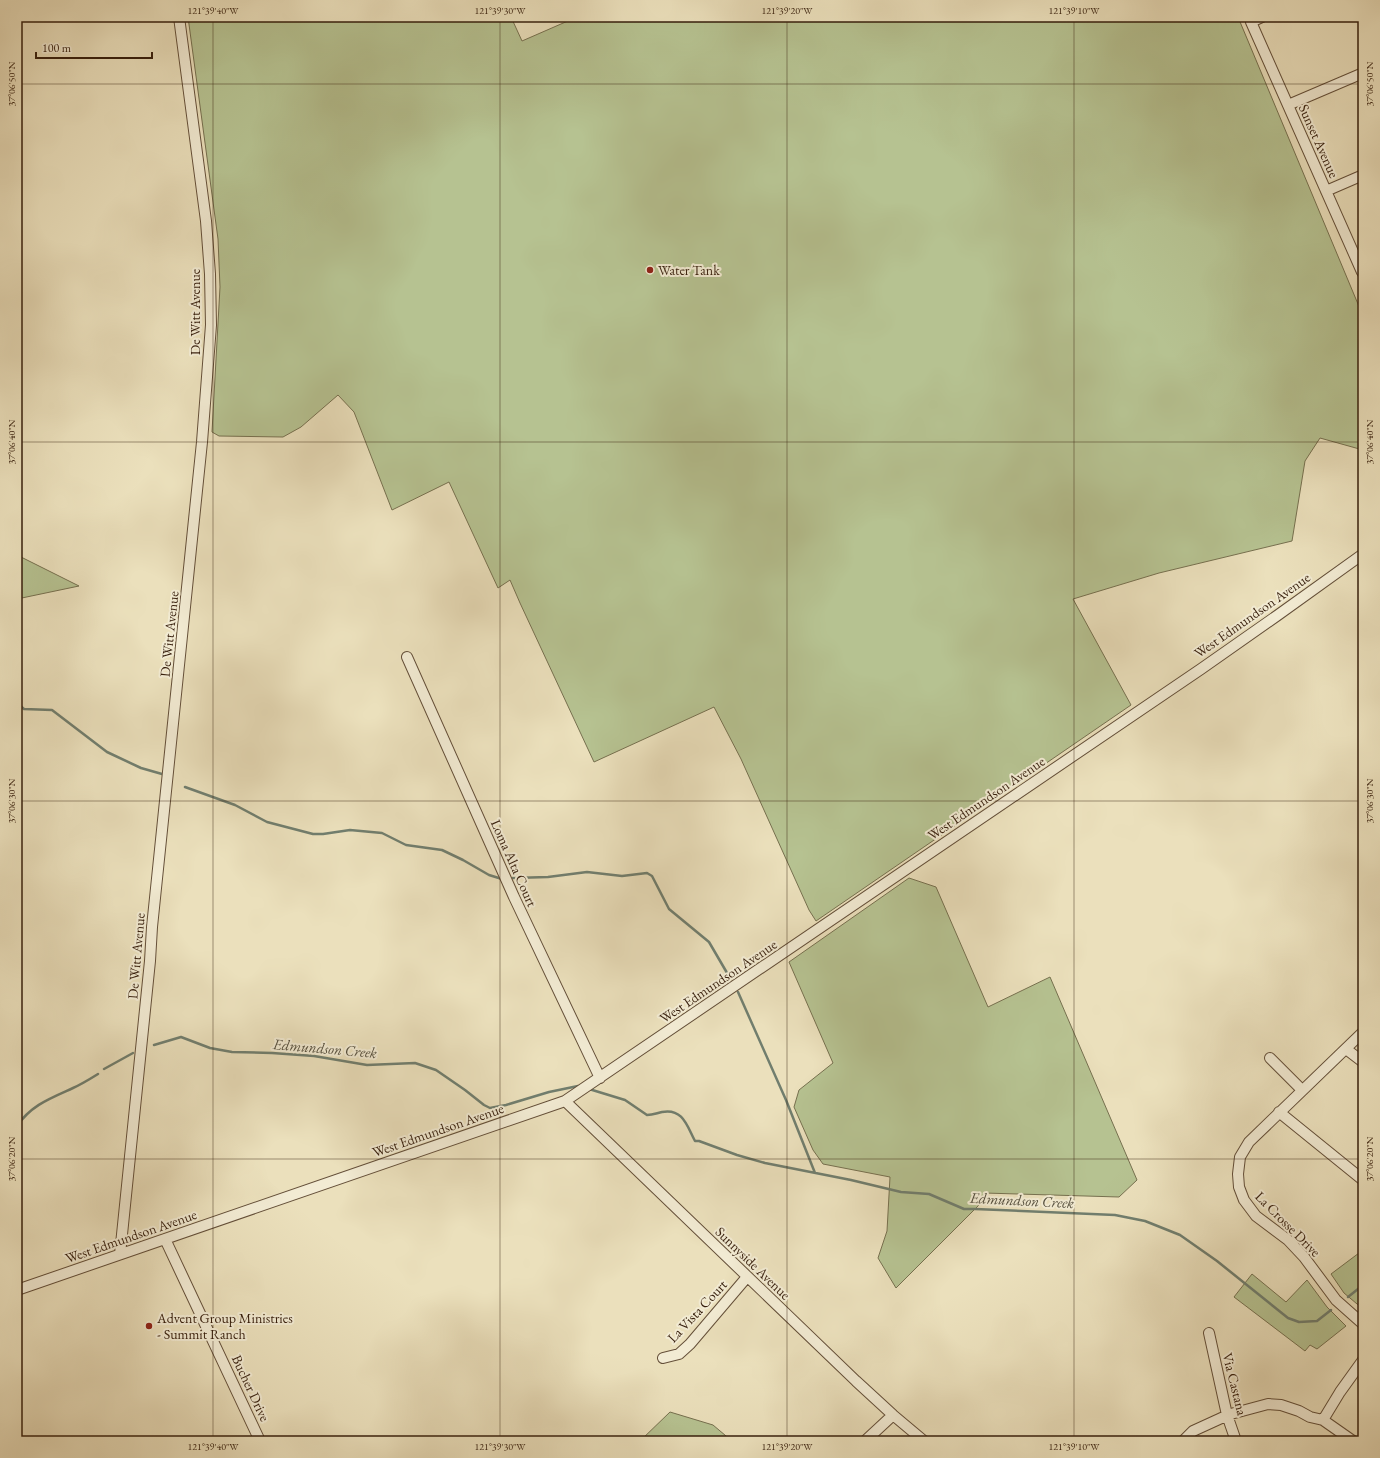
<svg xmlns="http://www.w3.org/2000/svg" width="1380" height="1458" font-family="'EB Garamond',serif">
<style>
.green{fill:#b6c291;stroke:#76704f}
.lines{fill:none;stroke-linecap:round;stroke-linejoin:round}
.stream{stroke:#717e6e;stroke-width:2.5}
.minor-casing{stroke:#644f39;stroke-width:12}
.minor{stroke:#f2ebd3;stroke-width:10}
.ticks{fill:none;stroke:#371f0d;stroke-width:1;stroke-opacity:0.45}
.poi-dot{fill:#8f2418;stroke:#f2ebd3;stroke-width:1.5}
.labels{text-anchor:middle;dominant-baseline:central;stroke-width:4;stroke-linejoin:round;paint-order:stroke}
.street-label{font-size:14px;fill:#371f0d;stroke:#f2ebd3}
.poi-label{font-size:14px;fill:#371f0d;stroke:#f2ebd3;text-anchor:start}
.water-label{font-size:15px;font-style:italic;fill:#544e3d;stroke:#f2ebd3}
.neatline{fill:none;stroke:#371f0d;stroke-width:1.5}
.ticks-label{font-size:10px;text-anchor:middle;fill:#371f0d}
</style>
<rect width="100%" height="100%" fill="#ebe0bc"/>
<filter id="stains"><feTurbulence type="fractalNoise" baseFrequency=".005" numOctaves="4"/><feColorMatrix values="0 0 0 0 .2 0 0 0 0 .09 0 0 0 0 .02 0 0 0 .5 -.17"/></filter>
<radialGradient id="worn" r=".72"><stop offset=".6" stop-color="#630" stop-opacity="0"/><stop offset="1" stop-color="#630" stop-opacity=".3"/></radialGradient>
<path class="green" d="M188 17H511L522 41 577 17H1238L1363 316V450L1320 438 1305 461 1292 541 1159 573 1073 599 1131 705 816 921 809 910 741 759 714 707 594 762 520 603 510 580 498 588 449 482 392 510 354 412 338 395 301 427 283 437 219 436 212 432 220 287 218 239Z
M17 555 79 586 17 599Z
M909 878 936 887 988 1007 1050 977 1137 1180 1119 1197 984 1193 981 1203 896 1288 878 1258 887 1231 890 1177 823 1164 813 1150 794 1107 799 1090 833 1063 789 962Z
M1363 1250V1309L1344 1293 1331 1274Z
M1252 1274 1286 1302 1307 1280 1327 1307 1346 1326 1317 1349 1310 1345 1305 1351 1234 1297Z
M670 1412 713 1425 732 1441H640Z"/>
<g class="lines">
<path class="stream" d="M17 703 24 709 52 710 107 752 141 768 162 774
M185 787 235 805 267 822 313 834H323L350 830 382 833 406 845 442 850 463 860 489 875 502 879
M513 878 548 877 587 872 622 876 647 873 652 876 669 909 709 942 730 978
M738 992 786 1100 815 1173
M154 1045 181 1037 210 1048 232 1052 272 1053 314 1056 367 1065 415 1063 436 1070 465 1090 484 1105 490 1108 506 1105 549 1092 578 1086
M104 1069 133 1053
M589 1089 625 1100 647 1115C653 1115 657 1113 662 1112 683 1108 687 1126 695 1141H699L737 1155 765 1163 851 1180 901 1192 929 1194 964 1209H975L1115 1215 1145 1221 1180 1235 1217 1261 1288 1318 1299 1322 1317 1321 1331 1310
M17 1126C31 1105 51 1098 73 1088 82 1084 90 1079 98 1074
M1348 1297 1363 1285"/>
<defs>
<path id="minor" d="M1262 17 1251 22 1362 272 1363 271
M1288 105 1363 73
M1326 191 1363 175
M407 657 514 897 600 1078
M1363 1032 1249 1142 1240 1157 1238 1174 1239 1187 1244 1200 1256 1216 1288 1240 1304 1257 1336 1300 1363 1324
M1346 1049 1363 1062
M1270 1058 1302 1090
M565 1101 856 1381 893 1415 924 1441
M1279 1112 1363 1180
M165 1239 260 1441
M120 1254 150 961 152 927 202 442 211 325 210 274 206 221 179 17
M17 1290 565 1101 1201 669 1278 615 1363 554
M1209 1333 1227 1415 1236 1441
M663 1358 679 1354 690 1344 747 1277
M1227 1415 1268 1404 1281 1405 1299 1411 1310 1417 1323 1420 1353 1441
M1323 1420 1340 1392 1363 1360
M865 1441 893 1415
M1183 1441 1193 1431 1228 1415"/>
</defs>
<use href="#minor" class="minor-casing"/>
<use href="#minor" class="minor"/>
</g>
<path class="ticks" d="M213 17V1441M500 17V1441M787 17V1441M1074 17V1441M1361 17V1441M17 84H1363M17 442H1363M17 801H1363M17 1159H1363"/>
<g class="poi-dot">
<circle cx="650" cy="270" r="4"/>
<circle cx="149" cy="1326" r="4"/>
</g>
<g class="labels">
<g class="street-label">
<text transform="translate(1319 141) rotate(66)">Sunset Avenue</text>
<text transform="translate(195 312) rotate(-90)">De Witt Avenue</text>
<text transform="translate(1252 615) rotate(-35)">West Edmundson Avenue</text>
<text transform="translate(169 634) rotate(-84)">De Witt Avenue</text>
<text transform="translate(986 798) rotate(-34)">West Edmundson Avenue</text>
<text transform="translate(514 863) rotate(66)">Loma Alta Court</text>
<text transform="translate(136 956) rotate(-85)">De Witt Avenue</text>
<text transform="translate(718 981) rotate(-34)">West Edmundson Avenue</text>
<text transform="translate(438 1130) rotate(-19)">West Edmundson Avenue</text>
<text transform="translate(1288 1224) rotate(45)">La Crosse Drive</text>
<text transform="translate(131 1236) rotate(-19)">West Edmundson Avenue</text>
<text transform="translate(753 1263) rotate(44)">Sunnyside Avenue</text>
<text transform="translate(697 1311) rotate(-47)">La Vista Court</text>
<text transform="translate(1235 1384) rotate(76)">Via Castana</text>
<text transform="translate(251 1388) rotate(65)">Bucher Drive</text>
</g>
<g class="poi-label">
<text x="658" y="270">Water Tank</text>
<text x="157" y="1318">Advent Group Ministries<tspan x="157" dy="16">- Summit Ranch</tspan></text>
</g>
<g class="water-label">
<text transform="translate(325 1048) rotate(5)">Edmundson Creek</text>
<text transform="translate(1022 1200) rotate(3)">Edmundson Creek</text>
</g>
</g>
<rect width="1380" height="1458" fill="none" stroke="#ebe0bc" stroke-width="44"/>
<path d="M36 52v6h116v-6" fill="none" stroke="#371f0d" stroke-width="2"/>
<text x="42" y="52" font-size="12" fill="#371f0d" stroke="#f2ebd3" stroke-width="3" paint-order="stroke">100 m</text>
<rect x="22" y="22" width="1336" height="1414" class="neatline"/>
<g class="ticks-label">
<text x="213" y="14">121°39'40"W</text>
<text x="500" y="14">121°39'30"W</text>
<text x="787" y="14">121°39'20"W</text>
<text x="1074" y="14">121°39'10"W</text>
<text transform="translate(11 84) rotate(-90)" y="4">37°06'50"N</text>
<text transform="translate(1369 84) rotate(-90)" y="4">37°06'50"N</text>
<text transform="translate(11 442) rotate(-90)" y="4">37°06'40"N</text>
<text transform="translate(1369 442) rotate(-90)" y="4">37°06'40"N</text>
<text transform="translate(11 801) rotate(-90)" y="4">37°06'30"N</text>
<text transform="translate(1369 801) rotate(-90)" y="4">37°06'30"N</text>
<text transform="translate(11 1159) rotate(-90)" y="4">37°06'20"N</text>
<text transform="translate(1369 1159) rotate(-90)" y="4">37°06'20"N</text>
<text x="213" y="1450">121°39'40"W</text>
<text x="500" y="1450">121°39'30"W</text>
<text x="787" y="1450">121°39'20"W</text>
<text x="1074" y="1450">121°39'10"W</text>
</g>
<rect width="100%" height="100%" filter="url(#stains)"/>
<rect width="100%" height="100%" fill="url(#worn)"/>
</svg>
